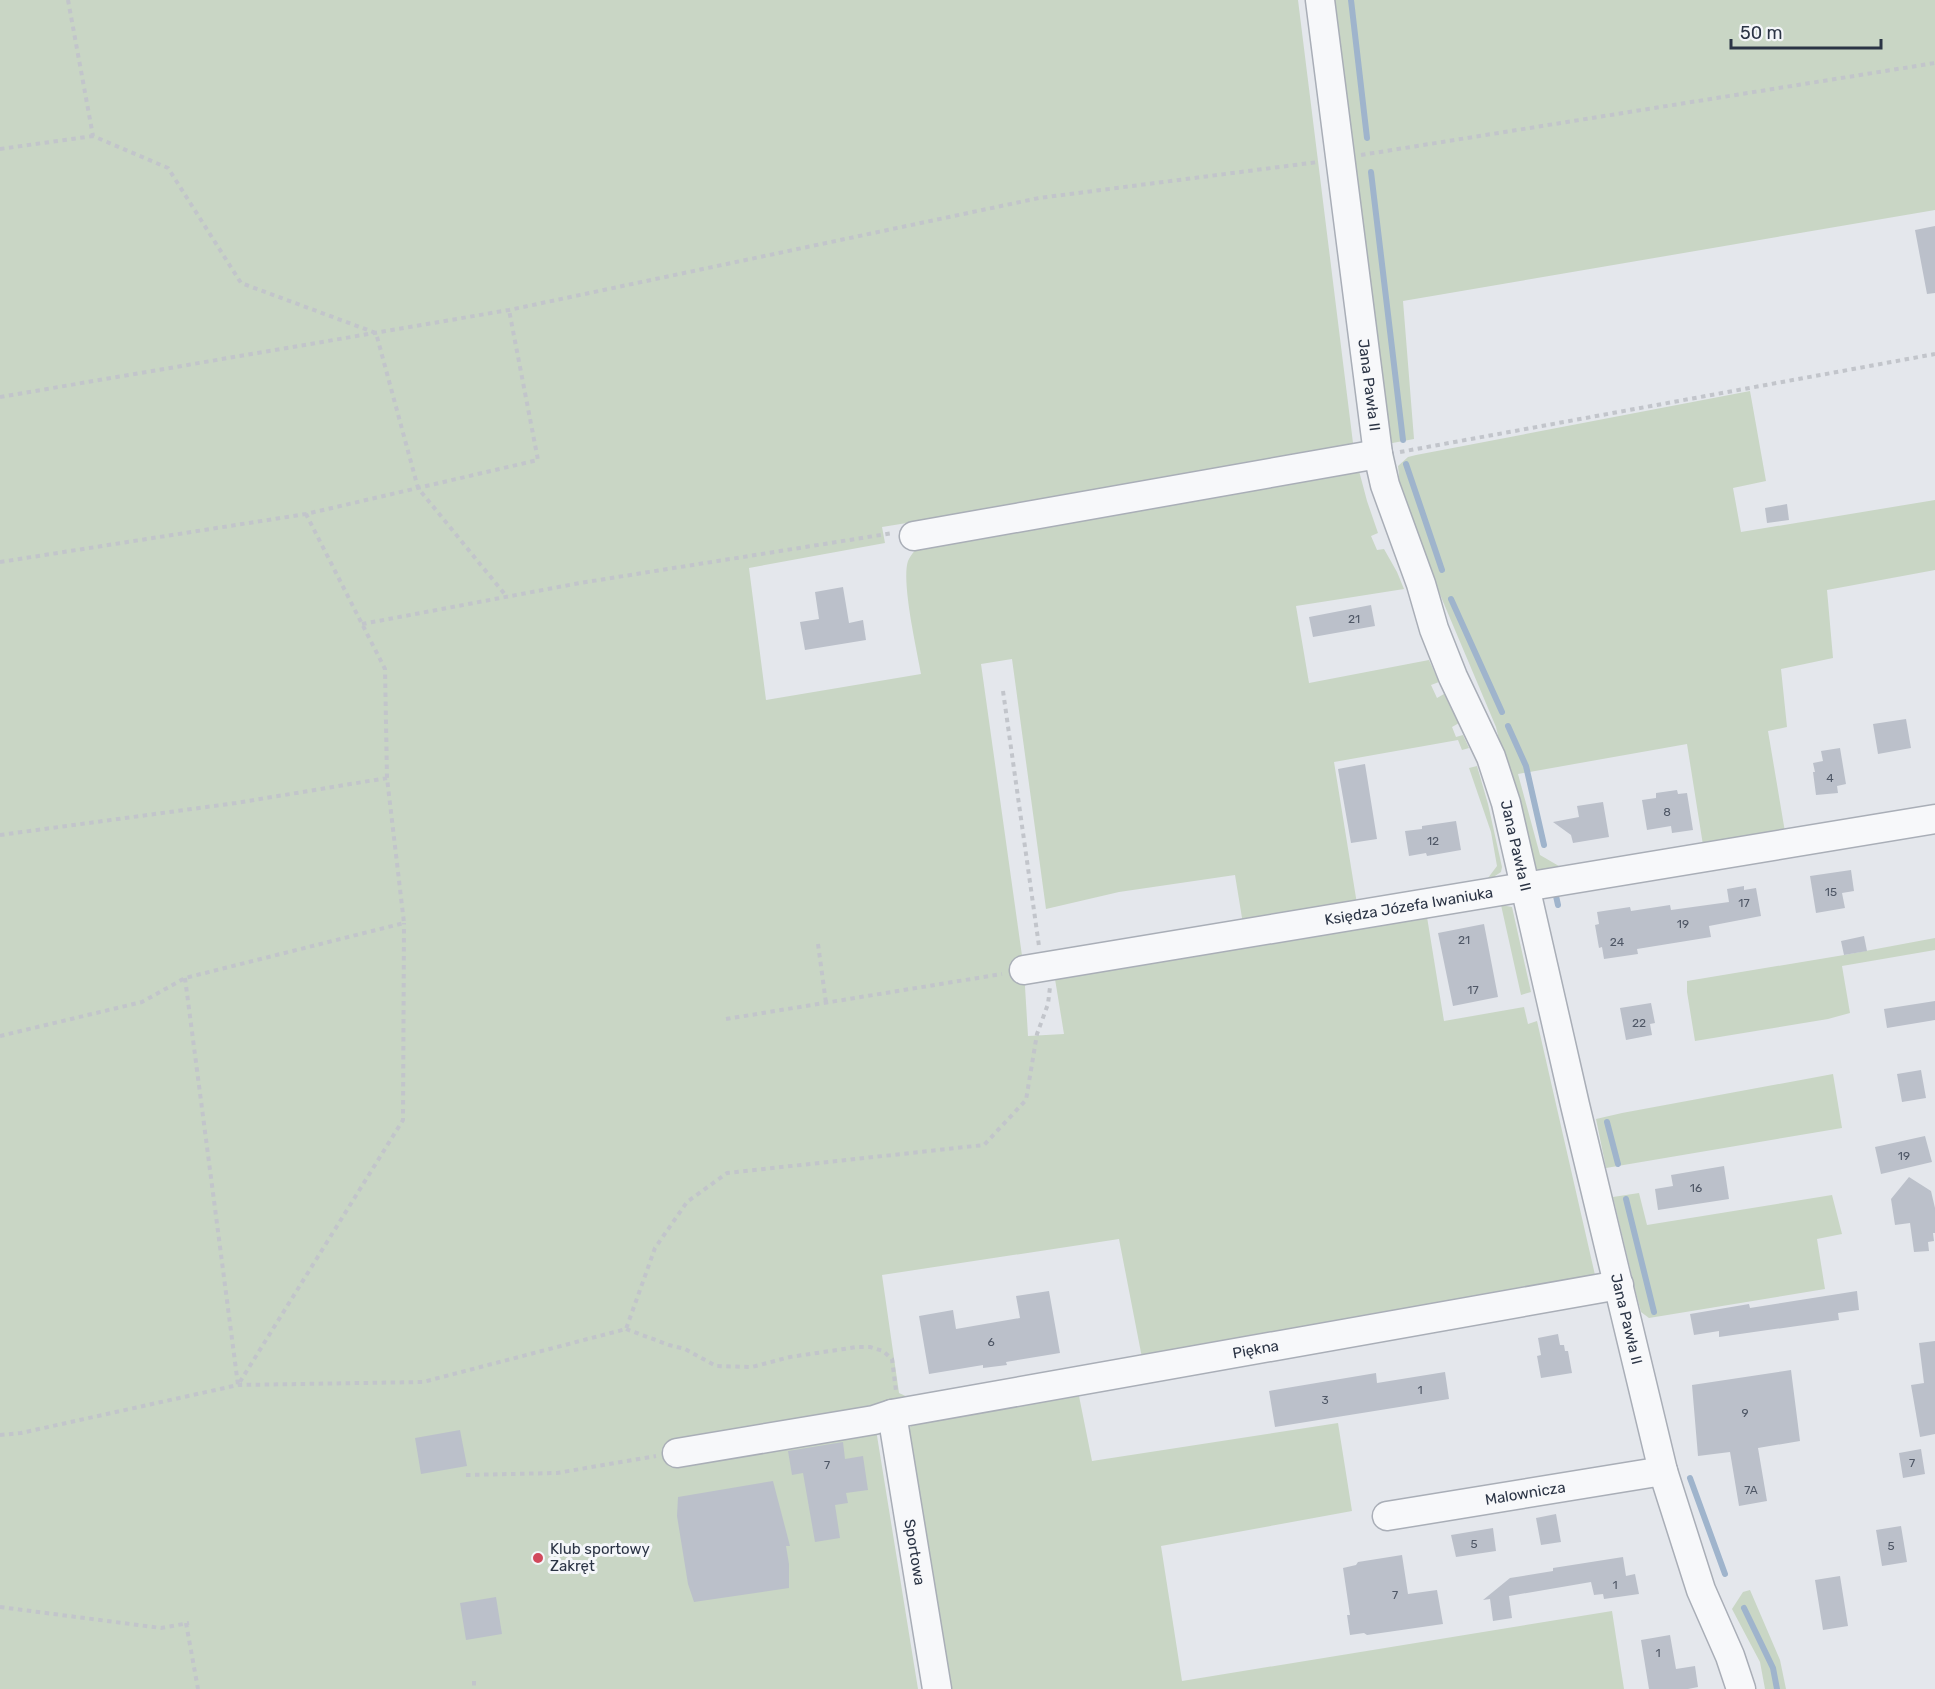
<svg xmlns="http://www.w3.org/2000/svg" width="1935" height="1689" font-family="Rubik,sans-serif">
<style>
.green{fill:#c9d6c5}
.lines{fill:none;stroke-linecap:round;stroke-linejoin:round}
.stream{stroke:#9fb4cc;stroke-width:6}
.building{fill:#bbc0ca}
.minor-casing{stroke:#a9aeb7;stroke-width:31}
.path{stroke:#c2c5cb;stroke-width:4;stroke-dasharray:4.5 4.5;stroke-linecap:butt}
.minor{stroke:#f7f8fa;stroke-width:28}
.poi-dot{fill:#d1495b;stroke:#f4f6f9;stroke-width:2}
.labels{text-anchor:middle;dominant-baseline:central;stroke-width:6;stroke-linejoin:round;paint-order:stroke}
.number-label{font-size:12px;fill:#4f5766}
.street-label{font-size:15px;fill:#2b3445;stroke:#f4f6f9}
.poi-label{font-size:15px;fill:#2b3445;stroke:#f4f6f9;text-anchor:start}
</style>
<rect width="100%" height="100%" fill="#e4e7ec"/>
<path class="green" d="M0 0H1298L1354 451 882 527 885 543 749 568 766 700 921 674C917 650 901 582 908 561 911 554 917 548 923 543L1358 467 1367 501 1378 533 1371 536 1377 550 1384 549 1397 572 1404 589 1296 606 1309 683 1429 660 1439 682 1431 685 1437 698 1444 694 1459 723 1452 727 1456 737 1463 735 1469 748 1462 750 1458 740 1334 762 1357 904 1243 924 1235 875 1119 892 1046 909 1012 659 981 664 1024 970 1028 1036 1064 1034 1055 979 1427 917 1444 1021 1524 1007 1528 1024 1537 1021 1595 1275 1143 1363 1119 1239 882 1275 899 1393 912 1399 873 1411 918 1689H0Z
M1331 0H1935V210L1403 301 1414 439 1387 444Z
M1750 391 1766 481 1733 488 1741 532 1935 500V570L1827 590 1833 658 1781 669 1787 727 1768 731 1785 832 1703 845 1687 744 1518 774 1540 855 1564 869C1549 871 1537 877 1529 863L1496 727 1436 585 1400 486 1398 466 1408 457 1416 455Z
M1477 766 1488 804 1502 867 1501 872 1495 876 1496 881 1485 882 1497 866 1491 832 1469 768Z
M1501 905 1512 907 1531 992 1521 995Z
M1935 938V950L1842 966 1850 1013 1828 1019 1695 1041 1687 992V981L1844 955Z
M1833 1074 1842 1128 1606 1168 1596 1119 1622 1113Z
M1639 1193 1647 1225 1832 1195 1842 1234 1817 1239 1825 1289 1649 1318 1641 1312 1636 1293 1613 1197Z
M1079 1396 1092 1461 1338 1423 1352 1511 1161 1546 1182 1681 1612 1611 1624 1689H948L908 1430 915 1420Z
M1750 1590 1780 1660 1786 1689H1765L1760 1662 1732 1609 1743 1592Z"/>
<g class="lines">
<path class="stream" d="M1351 0 1367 138
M1371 172 1403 440
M1406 464 1442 570
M1451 599 1502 712
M1508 726 1526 766 1544 845
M1556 896 1558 905
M1607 1122 1618 1164
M1626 1199 1654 1312
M1690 1478 1725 1574
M1744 1608 1773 1668 1777 1689"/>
</g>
<path class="building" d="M1935 226V293L1927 294 1915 230Z
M1787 504 1789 520 1767 523 1765 508Z
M843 587 849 623 863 620 866 640 805 650 800 622 819 619 815 592Z
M1371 605 1375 626 1313 637 1309 617Z
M1906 719 1911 748 1878 754 1873 724Z
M1840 748 1846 784 1837 786 1838 793 1816 795 1813 772H1815L1813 763 1823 761 1821 751Z
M1365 764 1377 839 1351 843 1338 769Z
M1677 790 1678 794 1687 793 1693 830 1672 833 1671 826 1647 830 1642 800 1656 798V793Z
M1603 802 1609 837 1573 843 1571 835 1553 822 1579 817 1577 806Z
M1456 821 1461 850 1427 856 1426 853 1409 856 1405 831 1422 829V826Z
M1851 870 1854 891 1842 893 1845 908 1816 913 1810 876Z
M1744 886V890L1756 888 1761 916 1709 926 1711 937 1637 949 1638 954 1604 959 1602 947 1599 948 1595 925 1599 924 1597 912 1630 907 1631 911 1670 905 1671 910 1729 902 1727 889Z
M1484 924 1498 997 1453 1006 1438 933Z
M1864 936 1867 951 1844 955 1841 941Z
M1935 1001V1020L1887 1028 1884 1009Z
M1651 1003 1655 1023 1650 1024 1652 1035 1626 1040 1620 1008Z
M1921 1070 1926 1098 1902 1102 1897 1074Z
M1925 1136 1932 1162 1881 1174 1875 1147Z
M1724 1166 1729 1199 1658 1210 1655 1189 1673 1186 1671 1175Z
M1909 1177 1931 1191 1935 1208V1233H1933L1934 1241 1928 1242 1929 1251 1914 1252 1910 1223 1895 1225 1891 1199Z
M1049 1291 1060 1353 1006 1362 1007 1365 983 1368V1365L929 1374 919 1316 953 1310 956 1329 1020 1318 1016 1296Z
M1857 1291 1859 1310 1838 1313 1839 1320 1719 1337V1331L1694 1335 1690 1314 1749 1304 1750 1308Z
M1558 1334 1560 1345H1564L1565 1351H1568L1572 1373 1541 1378 1537 1356 1541 1355 1538 1338Z
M1935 1341V1434L1920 1437 1911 1385 1924 1383 1919 1343Z
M1791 1370 1800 1441 1758 1448 1767 1501 1739 1506 1730 1452 1698 1456 1692 1385Z
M1445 1372 1449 1399 1275 1427 1269 1391 1376 1373 1377 1383Z
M460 1430 467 1466 421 1474 415 1438Z
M843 1442 845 1459 863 1456 868 1490 846 1493 848 1503 835 1505 840 1538 815 1542 803 1473 792 1475 788 1451Z
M1921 1449 1925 1474 1903 1478 1899 1453Z
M773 1481 790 1546H786L789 1564V1588L694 1602 688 1584 677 1516 678 1497Z
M1556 1514 1561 1542 1541 1545 1536 1518Z
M1901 1526 1907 1562 1882 1566 1876 1530Z
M1493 1528 1496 1551 1456 1557 1451 1535Z
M1402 1555 1408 1594 1437 1590 1443 1624 1367 1635 1364 1633 1350 1635 1347 1615H1350L1343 1568 1356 1565 1358 1562Z
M1623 1557 1626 1576 1635 1574 1639 1594 1604 1599 1603 1594 1594 1595 1591 1582 1509 1596 1512 1618 1493 1621 1490 1599 1483 1600 1510 1578 1553 1571V1568Z
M1840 1576 1848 1626 1823 1630 1815 1580Z
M496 1597 502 1634 466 1640 460 1603Z
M1670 1635 1676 1669 1695 1666 1698 1687 1688 1689H1649L1641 1640Z"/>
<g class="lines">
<defs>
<g id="minor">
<path id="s1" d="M1320 0 1378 454 1385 485 1421 584 1434 629 1453 677 1491 757 1506 803 1575 1105 1663 1471 1701 1590 1730 1656 1741 1689"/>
<path d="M914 536 1378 454"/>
<path id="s2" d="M1024 970 1935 819"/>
<path id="s3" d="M892 1414 937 1689"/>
<path id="s4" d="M677 1453 874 1420 892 1414 1619 1285"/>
<path id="s5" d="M1387 1516 1663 1471"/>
</g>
</defs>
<use href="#minor" class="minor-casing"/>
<path class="path" d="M68 0 93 136 168 168 241 283 376 333 418 488 507 597
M0 149 93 136
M1361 155 1935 63
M0 397 509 310 1039 198 1318 162
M1400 452 1935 354
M0 562 306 514 538 460 509 310
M362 624 580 583 893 533
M1003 691 1039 946
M0 835 236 803 387 778
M818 944 826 1003
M185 978 238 1385 403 1120 404 923
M726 1019 1002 974
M0 1036 142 1002 185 978 404 923 387 778 385 669 306 514
M626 1329 669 1345 685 1349 716 1366 752 1367 790 1357 857 1347H870L883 1351 892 1359 896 1391
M0 1435 21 1433 238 1385 423 1382 626 1329 655 1248 687 1202 727 1173 984 1145 1026 1100 1037 1034 1048 1004 1050 987
M466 1475 557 1473 656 1456
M0 1607 161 1628 189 1623
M186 1623 198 1689
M474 1681V1689"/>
<use href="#minor" class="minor"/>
</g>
<circle class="poi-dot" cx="538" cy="1558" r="6"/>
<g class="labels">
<g class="number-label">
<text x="1354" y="619">21</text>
<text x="1830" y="778">4</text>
<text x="1667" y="812">8</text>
<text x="1433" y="841">12</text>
<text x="1831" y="892">15</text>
<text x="1744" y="903">17</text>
<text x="1683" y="924">19</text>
<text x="1464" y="940">21</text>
<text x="1617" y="942">24</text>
<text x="1473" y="990">17</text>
<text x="1639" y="1023">22</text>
<text x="1904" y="1156">19</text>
<text x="1696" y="1188">16</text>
<text x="991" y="1342">6</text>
<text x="1420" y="1390">1</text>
<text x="1325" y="1400">3</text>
<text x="1745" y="1413">9</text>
<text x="1912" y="1463">7</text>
<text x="827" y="1465">7</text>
<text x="1751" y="1490">7A</text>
<text x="1474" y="1544">5</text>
<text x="1891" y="1546">5</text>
<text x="1615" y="1585">1</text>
<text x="1395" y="1595">7</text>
<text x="1658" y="1653">1</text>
</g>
<g class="street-label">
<text stroke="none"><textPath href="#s1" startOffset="388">Jana Pawła II</textPath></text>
<text stroke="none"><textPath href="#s1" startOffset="874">Jana Pawła II</textPath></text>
<text stroke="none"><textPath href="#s2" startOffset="390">Księdza Józefa Iwaniuka</textPath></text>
<text stroke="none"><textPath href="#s1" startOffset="1360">Jana Pawła II</textPath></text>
<text stroke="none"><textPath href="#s4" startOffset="588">Piękna</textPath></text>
<text stroke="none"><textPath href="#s5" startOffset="140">Malownicza</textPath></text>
<text stroke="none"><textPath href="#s3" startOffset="140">Sportowa</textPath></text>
</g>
<g class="poi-label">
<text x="550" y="1549">Klub sportowy<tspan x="550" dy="17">Zakręt</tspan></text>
</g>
</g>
<path d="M1731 39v9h150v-9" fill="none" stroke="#2b3445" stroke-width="3"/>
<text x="1740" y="39" font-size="18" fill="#2b3445" stroke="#f4f6f9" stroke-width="4.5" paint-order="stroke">50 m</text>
</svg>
